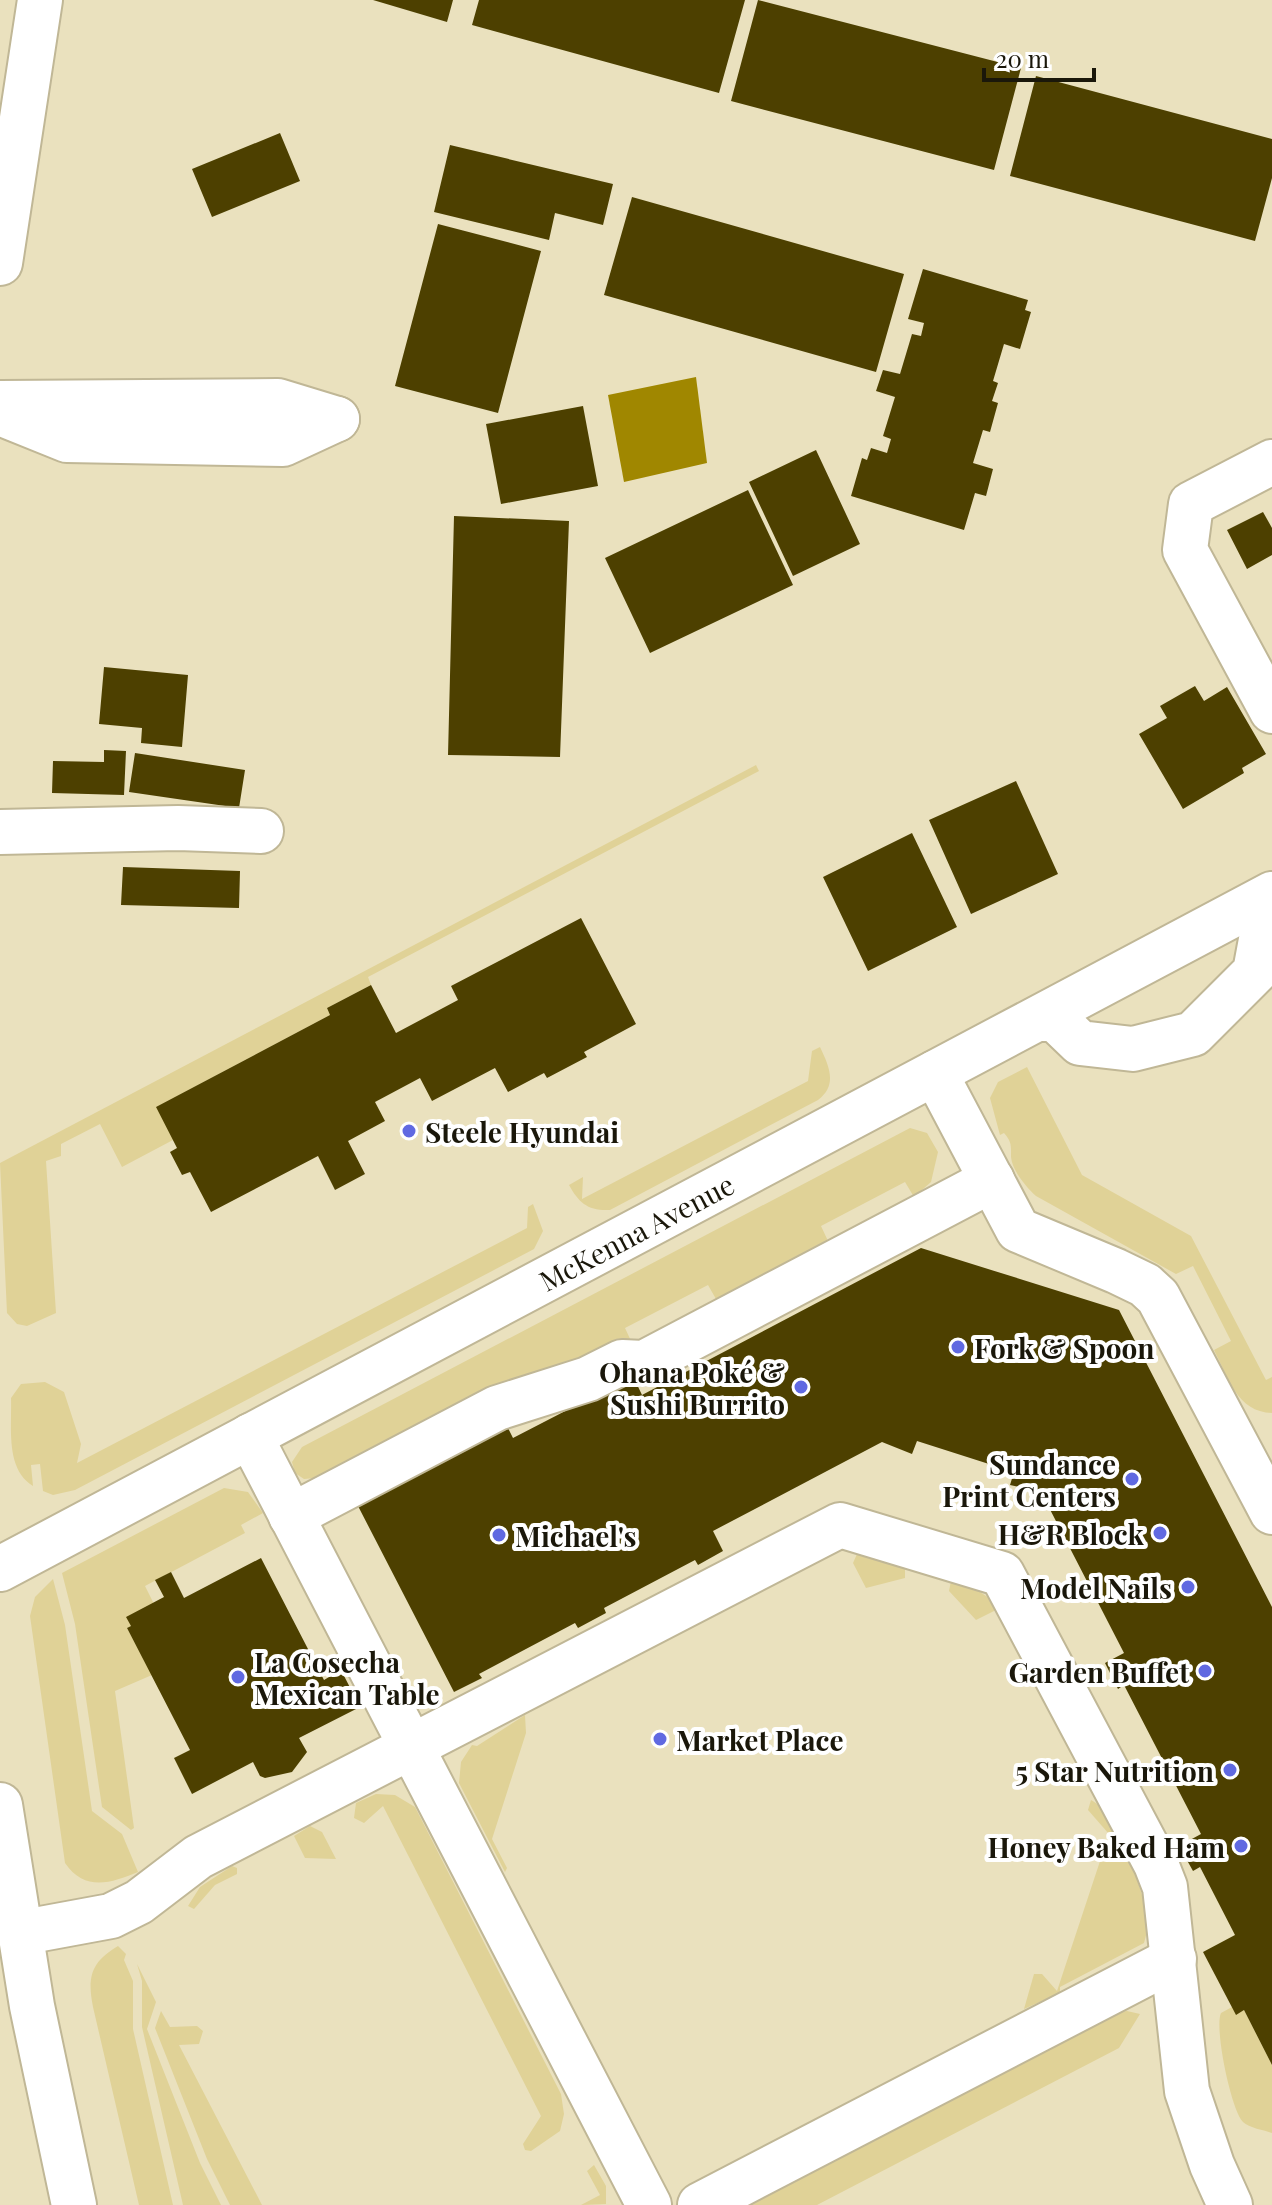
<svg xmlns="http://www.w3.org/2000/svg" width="1272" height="2205" font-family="'Playfair Display',serif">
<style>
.green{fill:#e0d297}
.water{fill:#a08700}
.building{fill:#4d4000}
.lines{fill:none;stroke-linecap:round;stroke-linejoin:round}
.minor-casing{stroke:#c0b796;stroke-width:48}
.major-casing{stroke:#c0b796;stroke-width:48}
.minor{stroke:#fff;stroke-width:44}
.major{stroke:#fff;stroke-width:44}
.poi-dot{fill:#6069e1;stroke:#fff;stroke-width:3}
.labels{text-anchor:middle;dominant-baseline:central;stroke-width:8;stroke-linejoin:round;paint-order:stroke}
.poi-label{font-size:28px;font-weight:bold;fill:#1a170a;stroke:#fff;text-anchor:end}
.street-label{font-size:28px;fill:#1a170a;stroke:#fff}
</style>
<rect width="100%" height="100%" fill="#eae1be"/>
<path class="green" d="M756 765 759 771 368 977 371 985 327 1008 330 1015 157 1107 173 1140 122 1167 100 1124 61 1144V1156L46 1161 56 1313 27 1326 17 1324 7 1313 0 1163Z
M820 1047C829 1066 838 1085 818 1100L610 1210C588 1211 579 1203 569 1185L583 1177 582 1199 808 1081 812 1051Z
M1027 1067 1082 1175 1191 1236 1266 1380 1272 1377V1413C1237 1412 1228 1377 1214 1350L1231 1341 1193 1266 1176 1274 1036 1196C1026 1187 1012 1170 1011 1157 1011 1146 1012 1142 1004 1133L1000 1135 990 1098 998 1082Z
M910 1128 927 1133 938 1152 931 1182 914 1197 905 1182 821 1226 828 1241 716 1299 708 1285 625 1328 632 1343 584 1369 481 1390 315 1478 304 1479 295 1473 292 1462 302 1447Z
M533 1204 543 1231 534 1249 75 1490 53 1495 43 1491 40 1464 31 1465 33 1486C5 1469 12 1427 11 1398L21 1384 45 1382 64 1392 81 1444 77 1463 527 1228 528 1207Z
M224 1488 248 1492 263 1513 241 1525 245 1533 145 1586 158 1612 127 1628 152 1675 115 1691 134 1828 131 1830 102 1807 75 1624 62 1573Z
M863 1552 905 1567V1578L866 1588 853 1563 857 1554Z
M53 1579 65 1625 92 1811 122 1834 138 1872C111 1883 85 1892 65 1863L30 1616 35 1597Z
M951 1581 974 1588 995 1602 996 1610 976 1620 949 1591Z
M525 1715 526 1733 492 1839 507 1868 505 1872 459 1783 461 1762 472 1745 477 1746Z
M376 1794 395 1795 415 1807 561 2094 564 2114 560 2131 531 2151 525 2150 523 2144 541 2116 383 1806 364 1823 354 1818 356 1803Z
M1091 1800C1114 1810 1144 1892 1148 1918 1149 1927 1146 1935 1144 1943L1060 1987V1993L1024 2009 1034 1974H1042L1057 1991 1109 1834 1088 1810Z
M310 1826 322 1832 336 1859 305 1858 294 1836Z
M232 1866 237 1868V1874L215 1885 194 1909 188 1906 200 1887Z
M118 1946 126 1954 124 1960 133 1981V2029L173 2205H139L93 2007C87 1977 91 1962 118 1946Z
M137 1964 156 2002 147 2029 200 2163 221 2205H183L142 2027V1981Z
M1232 2007 1236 2014 1244 2010 1272 2065V2133C1264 2130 1249 2128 1243 2122 1231 2110 1214 2027 1221 2013Z
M161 2011 170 2027 197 2026 203 2031 199 2044 179 2045 262 2205H230L207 2159 155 2028Z
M1127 2011 1140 2014 1119 2048 817 2205H747L1118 2012Z
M594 2165 606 2186V2204L581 2205 600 2195 587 2171Z"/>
<path class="water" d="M696 377 707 463 624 482 608 395Z"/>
<path class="building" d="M373 0H453L447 22Z
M479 0H745L719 93 472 25Z
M758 0 1021 68 994 170 731 101Z
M1036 76 1272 139V178L1255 241 1010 176Z
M280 133 300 181 212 217 192 169Z
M450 145 613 184 603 225 555 213 549 240 434 212Z
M632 197 904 274 876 372 604 295Z
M438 224 541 251 498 413 395 386Z
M923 269 1028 300 1025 310 1031 312 1020 349 1004 344 993 381 998 383 992 401 998 403 990 432 983 430 973 463 993 469 986 496 975 493 964 530 851 496 862 458 867 460 871 448 887 453 891 439 883 436 895 397 876 391 883 370 900 374 912 334 921 336 924 323 908 319Z
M583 406 598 486 501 504 486 424Z
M816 450 860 544 793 576 749 482Z
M748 490 793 585 650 653 605 558Z
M1263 512 1272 528V555L1247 569 1227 530Z
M454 516 569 521 560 757 448 755Z
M104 667 188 675 182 747 141 743 142 728 99 724Z
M1195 686 1204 701 1227 687 1266 754 1242 768 1244 773 1183 809 1139 734 1167 718 1160 706Z
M104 750 126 751 124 795 52 793 53 761 104 762Z
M135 753 245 770 239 808 129 792Z
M1016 781 1058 874 971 914 929 820Z
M912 833 957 927 868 971 823 877Z
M123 867 240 871 239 908 121 905Z
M581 918 636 1024 584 1052 587 1057 547 1078 544 1073 508 1092 495 1068 432 1101 420 1078 375 1102 385 1121 348 1141 365 1174 335 1190 318 1156 211 1212 190 1172 182 1175 170 1152 177 1148 156 1107 330 1015 327 1008 371 985 396 1033 458 1000 451 986Z
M921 1248 1119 1310 1272 1607V2065L1244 2010 1236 2015 1203 1952 1235 1935 1200 1867 1193 1871 1179 1846 1201 1834 1124 1685 1118 1689 1105 1663 1124 1653 1041 1492 1010 1485 1014 1472 917 1441 912 1454 882 1442 713 1531 723 1551 698 1565 695 1560 604 1608 606 1613 578 1628 575 1623 479 1674 482 1678 454 1692 358 1506 508 1428 513 1438 633 1376 642 1395Z
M261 1558 324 1680 341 1670 360 1707 299 1738 307 1752 292 1772 265 1778 260 1776 253 1762 192 1794 174 1758 190 1750 127 1628 131 1626 126 1617 164 1597 155 1580 171 1572 184 1598Z"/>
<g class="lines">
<defs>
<g id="minor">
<path d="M0 403 278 401 337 419"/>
<path d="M0 413 67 440 283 444 337 419"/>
<path d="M1272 462 1191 504 1185 550 1272 711"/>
<path d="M0 832 178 828 261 831"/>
<path d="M1038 1019H1055L1080 1043 1133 1049 1193 1034 1255 972 1263 929 1262 900"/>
<path d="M935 1073 1018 1230 1116 1271 1145 1285 1158 1297 1272 1512"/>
<path d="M250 1436 649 2205"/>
<path d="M291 1516 497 1408 588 1379 622 1362 644 1363 992 1180"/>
<path id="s1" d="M0 1569 1272 894"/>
<path d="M19 1933 111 1916 139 1902 198 1857 840 1525 1002 1574 1156 1864 1165 1887 1187 2091 1212 2165 1230 2205"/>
<path d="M700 2205 1174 1959"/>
</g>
<path id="major" d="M0 263 40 0
M0 1805 32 2006 74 2205"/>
</defs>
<use href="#minor" class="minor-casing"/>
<use href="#major" class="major-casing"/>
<use href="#minor" class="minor"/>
<use href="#major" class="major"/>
</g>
<g class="poi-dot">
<circle cx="409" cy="1131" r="8"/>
<circle cx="958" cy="1347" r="8"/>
<circle cx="801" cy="1387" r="8"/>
<circle cx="1132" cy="1479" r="8"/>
<circle cx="1160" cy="1533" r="8"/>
<circle cx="499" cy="1535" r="8"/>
<circle cx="1188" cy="1587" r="8"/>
<circle cx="1205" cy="1671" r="8"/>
<circle cx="238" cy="1677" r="8"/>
<circle cx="660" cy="1739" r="8"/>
<circle cx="1230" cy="1770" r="8"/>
<circle cx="1241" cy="1846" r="8"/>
</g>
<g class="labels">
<g class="poi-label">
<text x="425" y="1131" text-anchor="start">Steele Hyundai</text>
<text x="974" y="1347" text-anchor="start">Fork &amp; Spoon</text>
<text x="785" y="1371">Ohana Poké &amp;<tspan x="785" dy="32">Sushi Burrito</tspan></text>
<text x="1116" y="1463">Sundance<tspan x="1116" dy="32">Print Centers</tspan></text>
<text x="1144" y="1533">H&amp;R Block</text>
<text x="515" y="1535" text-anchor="start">Michael's</text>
<text x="1172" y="1587">Model Nails</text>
<text x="254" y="1661" text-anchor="start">La Cosecha<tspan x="254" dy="32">Mexican Table</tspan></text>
<text x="1189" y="1671">Garden Buffet</text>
<text x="676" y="1739" text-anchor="start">Market Place</text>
<text x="1214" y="1770">5 Star Nutrition</text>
<text x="1225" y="1846">Honey Baked Ham</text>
</g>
<g class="street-label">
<text stroke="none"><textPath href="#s1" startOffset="720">McKenna Avenue</textPath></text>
</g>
</g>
<path d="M984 68v12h110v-12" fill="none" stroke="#1a170a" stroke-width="4"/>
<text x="996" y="68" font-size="24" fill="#1a170a" stroke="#ffffff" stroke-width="6" paint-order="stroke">20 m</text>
</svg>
